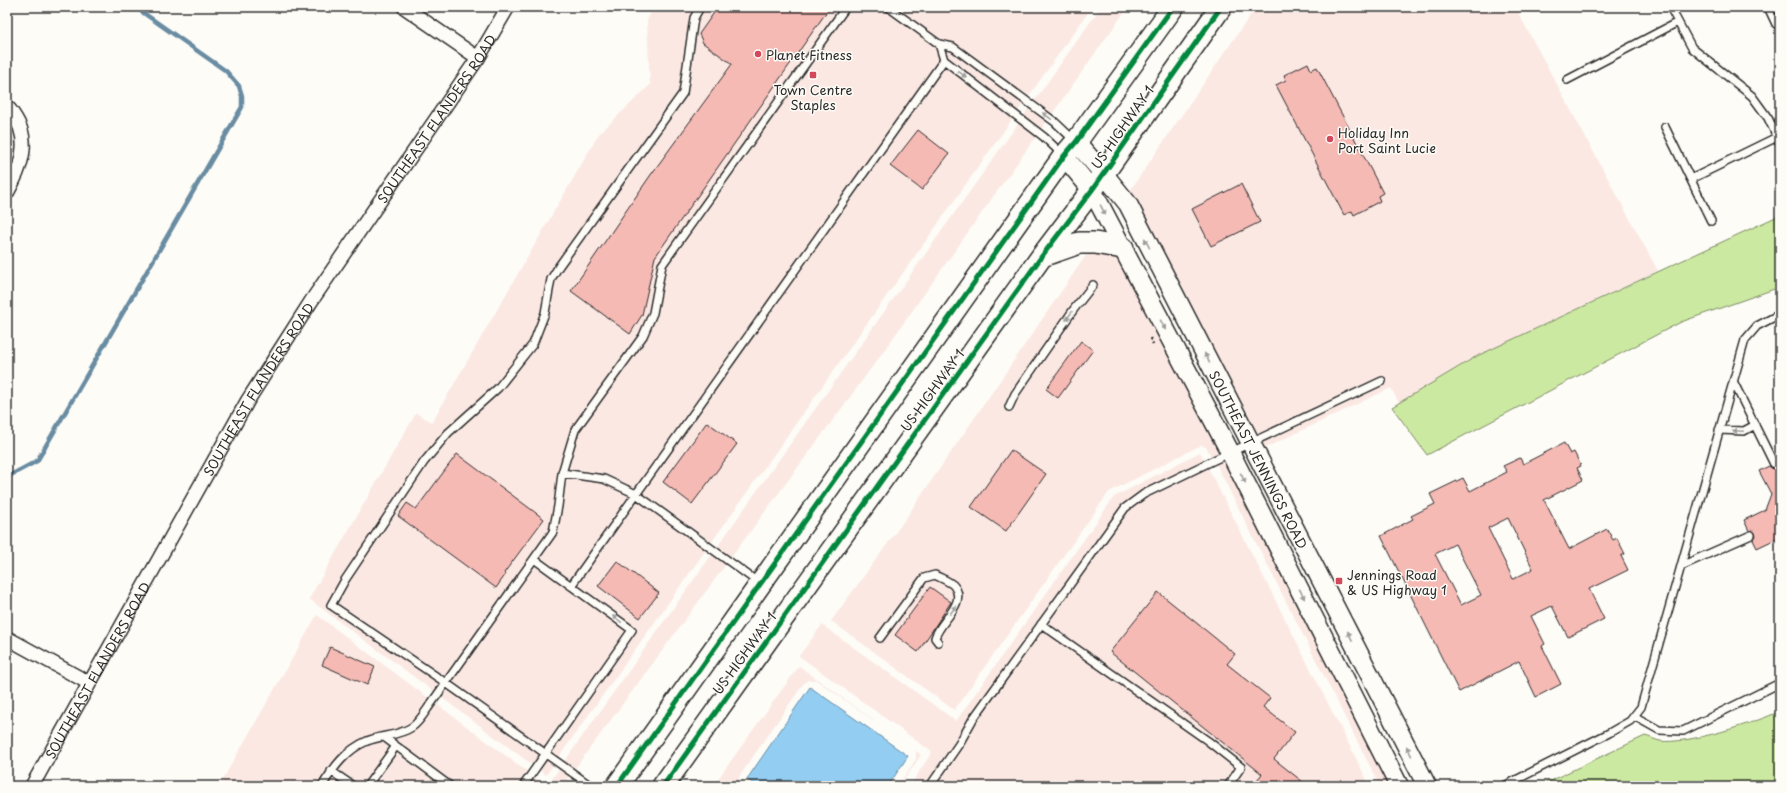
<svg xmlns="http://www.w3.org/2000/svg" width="1787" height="793" font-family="'Playpen Sans',sans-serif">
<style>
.built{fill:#fbe8e3}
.green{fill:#cce9a1;stroke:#7c8a66}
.water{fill:#93cdf2;stroke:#698ca2}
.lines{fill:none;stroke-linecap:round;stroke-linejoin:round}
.stream{stroke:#698ca2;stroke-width:4.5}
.building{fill:#f6bab5;stroke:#2b2b2b;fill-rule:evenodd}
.lane-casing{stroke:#2b2b2b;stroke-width:10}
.street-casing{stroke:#2b2b2b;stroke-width:16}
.secondary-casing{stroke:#2b2b2b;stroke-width:21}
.primary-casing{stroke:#2b2b2b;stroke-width:24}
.path{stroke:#2b2b2b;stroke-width:2.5;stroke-dasharray:3 3;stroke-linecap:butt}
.lane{stroke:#fdfcf7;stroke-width:7}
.street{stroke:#fdfcf7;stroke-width:13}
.secondary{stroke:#fdfcf7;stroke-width:18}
.primary{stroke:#fdfcf7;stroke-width:21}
.cycleway-casing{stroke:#fdfcf7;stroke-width:8}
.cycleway{stroke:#00873e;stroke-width:5}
.oneway{fill:#9e9e9b}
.poi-dot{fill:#d1495b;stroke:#fdfcf7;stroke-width:1.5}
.labels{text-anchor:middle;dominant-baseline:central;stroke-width:3;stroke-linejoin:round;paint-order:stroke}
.poi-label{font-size:13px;fill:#2b2b2b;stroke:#fdfcf7;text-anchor:start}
.street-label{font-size:13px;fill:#2b2b2b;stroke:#fdfcf7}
</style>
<rect width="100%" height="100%" fill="#fdfcf7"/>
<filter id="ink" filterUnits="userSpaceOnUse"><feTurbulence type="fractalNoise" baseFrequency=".025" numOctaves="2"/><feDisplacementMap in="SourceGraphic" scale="8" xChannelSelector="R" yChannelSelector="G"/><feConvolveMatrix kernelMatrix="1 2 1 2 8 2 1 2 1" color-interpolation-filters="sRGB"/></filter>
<g filter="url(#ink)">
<path class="built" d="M653 7H1092L546 775 309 599 416 413 432 422 599 134 650 85 647 21Z
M1101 7H1128L878 359 562 786H219L317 615 540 781 548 782 552 779Z
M1256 7H1515L1658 271 1477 356 1399 403 1391 388 1263 449 1129 192Z
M1089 251 1117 256 1227 465 1389 786H1380L1218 468 1206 447 1201 445 1109 492 954 710 831 621 899 528Z
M1200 452 1370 786H910L932 752 799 656 822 625 956 721 1114 497Z
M799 666 890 732 816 680H808L804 683 739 777V782L743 786H713Z
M916 751 921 755 900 786H898L916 759Z"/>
<path class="green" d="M1780 215V287L1681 322 1427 455 1392 407 1477 356Z
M1780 711V786H1539L1645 736C1650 737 1655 740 1660 741 1685 745 1756 723 1780 711Z"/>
<path class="water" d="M810 687 908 756 888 786H757L747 779Z"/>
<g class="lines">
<path class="stream" d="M7 477 37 461 242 107V96L239 86 226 71 135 7"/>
</g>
<path class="building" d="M718 7H830L655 257 642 315 630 334 571 291 650 176 732 64 703 43 699 34Z
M1308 63 1311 70 1317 67 1383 193 1378 196 1380 201 1354 215 1352 211 1344 215 1276 85 1286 80 1284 75Z
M918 130 949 154 922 190 890 166Z
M1241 184 1260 222 1211 246 1192 209Z
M1081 341 1093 350 1058 398 1046 389Z
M707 422 737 444 692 504 663 482Z
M1564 443 1570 454 1574 452 1581 466 1577 468 1583 480 1544 500 1569 549 1607 529 1613 540 1617 538 1625 554 1621 556 1628 570 1589 589 1604 619 1568 637 1552 606 1531 616 1545 644 1542 646 1561 684 1536 697 1519 661 1459 692 1381 536 1413 519 1411 516 1435 504 1430 494 1463 478 1470 491 1507 472 1503 466 1520 458 1523 464ZM1508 518 1533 569 1513 579 1488 528ZM1455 544 1481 595 1461 605 1435 554Z
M1011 450 1046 474 1006 531 971 507Z
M457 454 544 519 504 573 506 574 496 588 398 516 407 503 416 509Z
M1778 461H1780V537L1757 548 1753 540 1756 536 1755 533 1752 530 1749 531 1744 520 1765 510 1771 494 1759 471 1769 466 1773 469 1777 468 1779 465Z
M617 561 659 593 640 618 598 586Z
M930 587 951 602 918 652 895 635Z
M1158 592 1235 654 1227 664 1270 698 1263 707 1295 732 1274 759 1308 786H1252L1262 774 1110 652Z
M330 647 375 667 367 685 322 665Z"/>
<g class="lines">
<defs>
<path id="lane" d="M888 7 939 44 953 47 1055 122 1075 141
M1670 7 1692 48 1752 96 1768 118 1780 143
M1768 7 1776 24
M939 44 944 60 1044 137 1062 154
M1567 80 1678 22
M1665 127 1711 221
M1691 179 1777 137
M1733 381 1774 464
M1009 407 1015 394 1074 309 1093 285
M1719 430 1744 431 1755 425
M562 473 604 479 636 494 759 583
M1681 566 1751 535
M571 586 944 60
M1041 624 1208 741 1241 767 1228 786
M880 638 924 578 935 575C940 578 950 581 954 586 968 603 939 622 935 638L938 642
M1634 716 1659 730 1683 731 1780 683
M384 737 450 786
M331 771 353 786
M322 786C334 767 346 750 367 741 382 735 399 736 412 727 418 723 424 714 428 708L553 532 558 506 562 473 575 430 643 336 653 313 662 265 846 7
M367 786 396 746
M523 786 632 630 534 559
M591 786 446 683 331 605 345 580 424 462 448 433 498 388 533 344 545 313 551 279 559 266 683 93 694 18 700 7
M930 786 959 744 973 719 1125 508 1144 494 1212 461 1382 381
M1504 786 1609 733 1630 721 1641 707 1745 340 1757 326 1780 314"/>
<g id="street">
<path d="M404 7 478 58"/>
<path d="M7 107C11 110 13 115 16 119 31 144 20 170 7 193"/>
<path d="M7 638 89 683"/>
<path id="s1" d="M32 786 248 400 312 300 478 58 508 7"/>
</g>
<g id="secondary">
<path id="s2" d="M1076 142 1103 173 1128 204 1427 786"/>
<path d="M1064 156 1092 190 1230 452 1399 786"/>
</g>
<path id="primary" d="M1042 256 1079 243H1095L1123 248
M617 786 1064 156 1076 142 1173 7
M663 786 1042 256 1092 190 1221 7"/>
</defs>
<use href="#lane" class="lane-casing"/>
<use href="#street" class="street-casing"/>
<use href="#secondary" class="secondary-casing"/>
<use href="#primary" class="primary-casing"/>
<path class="path" d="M1150 338 1153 345"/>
<use href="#lane" class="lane"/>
<use href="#street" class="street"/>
<use href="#secondary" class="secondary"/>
<use href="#primary" class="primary"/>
<defs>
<path id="cycleway" d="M617 786 1064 156 1076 142 1173 7
M663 786 1042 256 1092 190 1221 7"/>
</defs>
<use href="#cycleway" class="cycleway-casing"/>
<use href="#cycleway" class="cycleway"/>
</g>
<defs><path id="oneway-solid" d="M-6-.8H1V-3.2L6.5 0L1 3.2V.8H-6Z"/></defs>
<g class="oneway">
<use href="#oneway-solid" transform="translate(962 74) rotate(38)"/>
<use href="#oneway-solid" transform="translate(1047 116) rotate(-144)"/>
<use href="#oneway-solid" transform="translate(1103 210) rotate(62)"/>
<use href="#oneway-solid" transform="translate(1147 243) rotate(-117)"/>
<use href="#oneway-solid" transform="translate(1069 316) rotate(125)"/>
<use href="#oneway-solid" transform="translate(1163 325) rotate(62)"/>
<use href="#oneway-solid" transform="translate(1207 358) rotate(-117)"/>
<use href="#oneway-solid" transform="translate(1738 431) rotate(-177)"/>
<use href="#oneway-solid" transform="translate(1243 478) rotate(63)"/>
<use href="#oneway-solid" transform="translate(1302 594) rotate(63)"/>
<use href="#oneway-solid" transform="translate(953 610) rotate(-53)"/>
<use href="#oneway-solid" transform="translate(617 619) rotate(-144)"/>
<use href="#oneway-solid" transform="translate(1350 636) rotate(-117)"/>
<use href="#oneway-solid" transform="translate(1409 751) rotate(-117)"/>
</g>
</g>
<g class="poi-dot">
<circle cx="758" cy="54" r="4"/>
<rect x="809" y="71" width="8" height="8" rx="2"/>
<circle cx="1330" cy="139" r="4"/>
<rect x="1335" y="577" width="8" height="8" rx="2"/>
</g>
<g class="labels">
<g class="poi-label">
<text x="766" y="54">Planet Fitness</text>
<text x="813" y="89" text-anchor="middle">Town Centre<tspan x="813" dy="15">Staples</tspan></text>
<text x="1338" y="132">Holiday Inn<tspan x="1338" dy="15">Port Saint Lucie</tspan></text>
<text x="1347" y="574">Jennings Road<tspan x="1347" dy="15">&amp; US Highway 1</tspan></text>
</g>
<g class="street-label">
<text stroke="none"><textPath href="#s1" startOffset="781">SOUTHEAST FLANDERS ROAD</textPath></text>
<text transform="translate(1122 127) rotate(-55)">US HIGHWAY 1</text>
<text stroke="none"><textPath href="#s1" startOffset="457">SOUTHEAST FLANDERS ROAD</textPath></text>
<text transform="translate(932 390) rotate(-54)">US HIGHWAY 1</text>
<text stroke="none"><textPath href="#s2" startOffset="368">SOUTHEAST JENNINGS ROAD</textPath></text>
<text transform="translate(744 653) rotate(-54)">US HIGHWAY 1</text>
<text stroke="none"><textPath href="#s1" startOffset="133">SOUTHEAST FLANDERS ROAD</textPath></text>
</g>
</g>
<rect width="1787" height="793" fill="none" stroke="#fdfcf7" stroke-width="24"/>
<rect x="12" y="12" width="1763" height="769" fill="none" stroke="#2b2b2b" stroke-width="1.5" filter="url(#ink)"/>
</svg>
